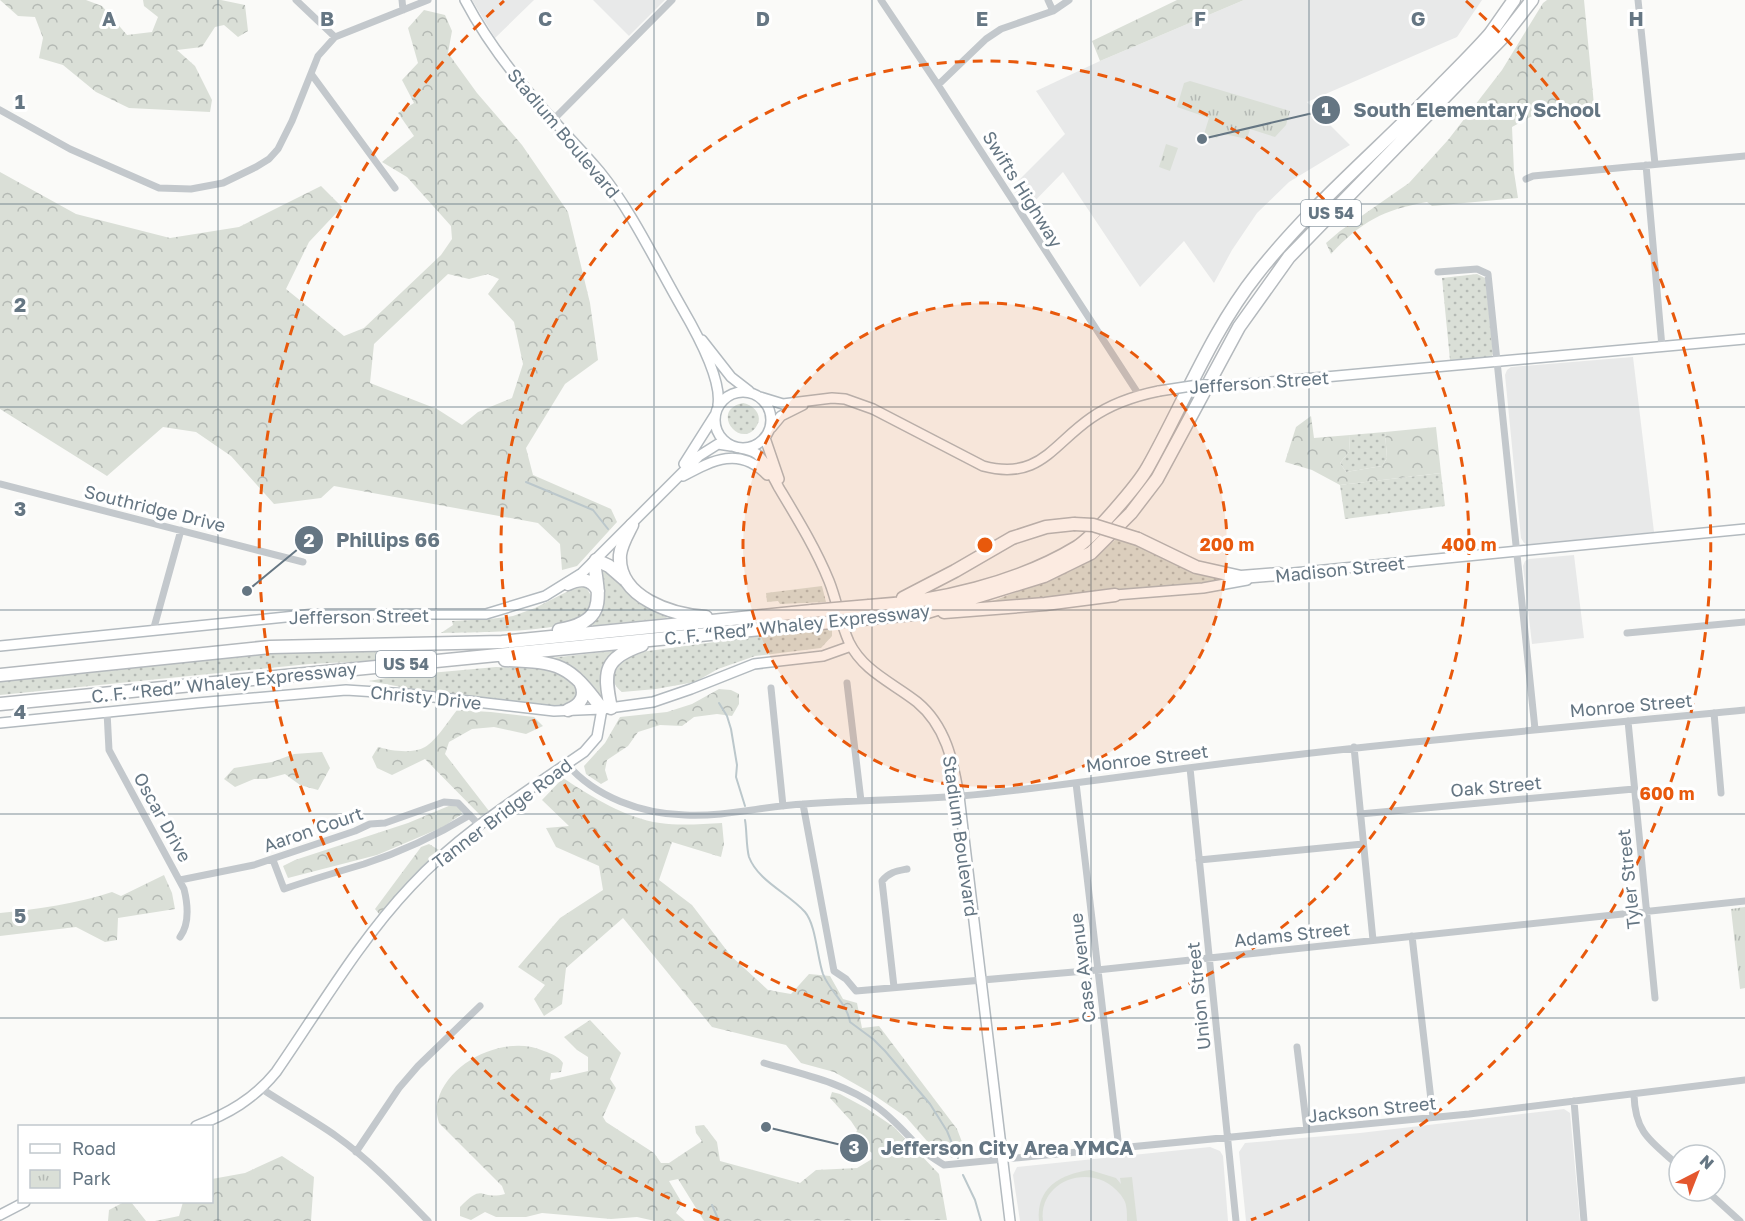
<svg xmlns="http://www.w3.org/2000/svg" width="1745" height="1221" font-family="'Golos Text',sans-serif">
<style>
.built{fill:#e8e9e9}
.grass{fill:url(#grass-dots)}
.forest{fill:url(#forest-crowns);fill-rule:evenodd}
.park{fill:url(#park-tufts)}
.pitch{fill:#dadfd7}
.lines{fill:none;stroke-linecap:round;stroke-linejoin:round}
.stream{stroke:#bbc7cb;stroke-width:2}
.secondary-casing{stroke:#b3babf;stroke-width:12}
.highway-casing{stroke:#b4b9bd;stroke-width:15}
.street{stroke:#c3c8cc;stroke-width:7}
.secondary{stroke:#fff;stroke-width:9}
.highway{stroke:#fff;stroke-width:12}
.secondary-bridge-casing{stroke:#b3babf;stroke-width:12;stroke-linecap:butt}
.highway-bridge-casing{stroke:#b4b9bd;stroke-width:15;stroke-linecap:butt}
.secondary-bridge{stroke:#fff;stroke-width:9}
.highway-bridge{stroke:#fff;stroke-width:12}
.grid{fill:none;stroke:#657683;stroke-width:1.5;stroke-opacity:0.55}
.ring{fill:none;stroke:#e8590c;stroke-width:3;stroke-dasharray:10 8}
.labels{text-anchor:middle;dominant-baseline:central;stroke-width:6;stroke-linejoin:round;paint-order:stroke}
.shield{fill:#fff;stroke:#939fa8;stroke-width:1.5}
.shield-label{font-size:16px;font-weight:bold;fill:#657683}
.street-label{font-size:18px;fill:#657683;stroke:#fff}
.grid-label{font-size:20px;text-anchor:middle;font-weight:bold;fill:#657683;stroke:#fff;stroke-width:6;stroke-linejoin:round;paint-order:stroke}
.centre{fill:#e8590c;stroke:#fff;stroke-width:3}
.ring-label{font-size:18px;text-anchor:middle;font-weight:bold;fill:#e8590c;stroke:#fff;stroke-width:6;stroke-linejoin:round;paint-order:stroke}
.leader{fill:none;stroke:#657683;stroke-width:2}
.callout-dot{fill:#657683;stroke:#fff;stroke-width:2}
.mark-label{font-size:18px;text-anchor:middle;font-weight:bold;fill:#fff}
.callout-label{font-size:20px;text-anchor:middle;font-weight:bold;fill:#657683;stroke:#fff;stroke-width:6;stroke-linejoin:round;paint-order:stroke}
</style>
<defs>
<pattern id="grass-dots" width="8" height="8" patternUnits="userSpaceOnUse" patternTransform="scale(1.5)"><rect width="8" height="8" fill="#dadfd7"/><path d="M2 2h.1M6 6h.1" fill="none" stroke="#b4b9b4" stroke-width="1.8" stroke-linecap="round"/></pattern>
<pattern id="forest-crowns" width="20" height="18" patternUnits="userSpaceOnUse" patternTransform="scale(1.5)"><rect width="20" height="18" fill="#dadfd7"/><path d="M2 6a3 3 0 1 1 6 0M12 15a3 3 0 1 1 6 0" fill="none" stroke="#b4b9b4"/></pattern>
<pattern id="park-tufts" width="24" height="20" patternUnits="userSpaceOnUse" patternTransform="scale(1.5)"><rect width="24" height="20" fill="#dadfd7"/><path d="M3 7l-1-3M5 7V3M7 7l1-3M15 17l-1-3M17 17v-4M19 17l1-3" fill="none" stroke="#b4b9b4"/></pattern>
</defs>
<rect width="100%" height="100%" fill="#fafaf8"/>
<path class="built" d="M472 0H534L495 38Z
M593 0H665L629 36Z
M1244 0H1482L1457 37 1307 102 1350 145 1289 182 1257 213 1232 250 1214 283 1184 241 1140 287 1063 172 1026 210 1012 187 1065 134 1036 91 1100 61Z
M1633 357 1654 532 1528 545 1524 543 1521 538 1505 375 1507 370 1511 367Z
M1574 555 1584 638 1532 644 1523 566 1525 561 1529 559Z
M1564 1109 1570 1113 1580 1221H1246L1239 1152 1245 1143 1360 1133Z
M1210 1147 1220 1151 1223 1156 1228 1221H1020L1013 1175 1017 1167Z"/>
<path class="grass" d="M1477 274 1485 278 1486 283 1493 354 1491 357 1450 360 1442 278Z
M743 403C754 405 764 416 756 427 740 450 709 410 743 403Z
M1385 432 1387 458 1382 466 1346 472 1340 463 1349 452 1350 435Z
M1441 473 1445 506 1345 519 1340 485Z
M1120 536 1226 578V581L985 604 1071 571 1092 559Z
M600 568H603L652 609 664 614 667 618 593 626 591 622Z
M580 585 586 587 593 599C591 606 587 613 580 618 559 633 471 632 441 633L453 625 452 621 490 619 513 616 535 608Z
M822 586 826 602 780 604 778 601 767 602 766 593Z
M809 629 832 630V636L821 648 755 656 718 669 695 682 656 689 622 692C600 674 623 659 641 652Z
M391 649V660L309 664 0 695V679L281 652Z
M619 650 599 699 551 658Z
M496 667 548 669 576 681 580 695 568 705H542L423 691 369 681 397 676Z"/>
<path class="forest" d="M0 0H86L102 6 127 35 152 32 158 17 144 6 143 0H221L245 5 248 31 238 37 224 25 215 27 202 47 177 50 195 66 212 100 210 112 129 108 96 92 63 65 39 58 43 38 35 17 18 16Z
M1177 0H1244L1100 61 1092 41Z
M1547 0H1584L1594 105 1541 111 1512 127 1514 172 1518 198 1432 206 1427 202C1383 210 1362 221 1331 254L1326 243 1340 231 1409 183 1448 140 1502 70 1543 3Z
M424 10 445 15 452 31 448 53 477 93 522 145 568 212 590 303 598 360 565 384 526 448 533 475 611 509 617 522 577 566 562 570 560 544 538 523 334 486 321 498 274 504 231 456 196 432 163 427 107 476 0 409V172L76 214 170 238 239 227 321 186 342 207 309 242 286 289 344 336 364 328 441 255 452 239 451 226 407 177 382 162 414 136 398 113 414 103 402 80 418 63 408 28ZM448 274 469 279 488 274 499 279 488 294 514 322 523 364 512 398 478 412 462 425 437 409 370 383 374 344Z
M1311 416 1314 438 1350 435 1349 452 1340 463 1346 472 1382 466 1387 458 1385 432 1436 427 1441 473 1340 485 1312 470 1285 462 1296 427Z
M719 689 731 690 739 694V704L732 716 717 714 694 717 682 726 660 725 638 732 628 746 607 760 605 770 608 780 601 784 586 774 584 766 605 743 620 717 667 712 692 704Z
M457 710 491 712 534 717 543 726 526 734 494 727 472 729 449 742 445 754 489 811 481 816 425 759 392 775 377 768 372 757 378 747C391 751 413 754 425 747 436 741 449 720 457 710Z
M322 752 330 768 318 790 300 785 285 774 266 779H254L235 787 224 779 234 768 272 762 294 754Z
M563 778C592 797 625 818 660 823 680 826 702 824 722 823L724 844 721 857 672 842 659 880 692 905 731 956 768 990 791 994 809 974 830 976 843 999 857 1003 862 1028 879 1026 957 1129 967 1155 952 1158 927 1141 906 1117 871 1093 834 1072 801 1063 786 1045 712 1027 623 918 566 968 562 1004 544 1016 534 999 545 985 518 967 560 918 603 890 599 866 556 847 546 828 569 826 542 800Z
M451 805 460 806 462 814 443 827 377 855 288 878 283 866 295 860 408 823Z
M429 844 439 850 380 915 375 909 421 847Z
M164 875 172 893 175 909 118 918 117 940 105 942 76 927 0 936V913C38 909 76 904 112 892L121 896Z
M590 1020 621 1053 610 1079 616 1088 603 1117 606 1122 654 1153 661 1163H669L702 1141 696 1133 695 1126 704 1125 717 1142 720 1161 800 1183 816 1170 857 1168 872 1159V1153L854 1139 857 1130 851 1121 830 1098 832 1092 840 1094 866 1108 894 1127 939 1174 947 1220 704 1221 678 1179 669 1181 682 1203 676 1213 685 1221H655L637 1217 611 1219 542 1213 526 1217H496L485 1212 471 1220 460 1216V1207C485 1181 479 1201 505 1194L502 1186 439 1123C437 1116 435 1108 438 1100 449 1060 507 1034 544 1051 552 1054 558 1056 563 1063L561 1072 551 1073 550 1080 588 1071V1057L577 1050 564 1037Z
M282 1156 314 1177 311 1221H155L179 1216 183 1202H212V1179L245 1173Z
M124 1202H131L146 1221H108L109 1210Z"/>
<path class="park" d="M1190 81 1290 111 1286 125 1275 137 1250 129 1247 139 1219 133 1217 138 1204 134 1209 118 1177 107 1184 83Z
M1166 144 1178 148 1170 171 1159 167Z
M1745 907V988L1740 989 1731 909Z"/>
<path class="pitch" d="M1090 1170 1116 1178 1121 1184 1120 1178 1132 1177 1137 1221H1127C1127 1215 1127 1207 1125 1202 1125 1201 1121 1195 1120 1194 1094 1161 1038 1179 1043 1221H1039C1036 1187 1061 1174 1090 1170Z"/>
<g class="lines">
<path class="stream" d="M526 482 593 510 608 529
M719 703 727 716 731 729 737 765 736 777 745 806
M745 820C747 831 746 846 749 857 758 881 788 893 805 912 816 925 817 957 823 974 830 992 847 1003 850 1022L873 1039 885 1051 930 1104 947 1131 958 1158
M963 1175 975 1200 981 1221
M712 1205 719 1221"/>
<defs>
<path id="secondary" d="M465 0C488 44 520 84 554 121 569 138 585 154 600 172 633 213 656 263 682 308 696 332 722 379 718 405
M702 340 731 377 749 391
M1237 385 1745 339
M715 420a28 28 0 1 1 56 0a28 28 0 1 1-56 0Z
M760 397 783 404 832 398 845 399 873 409 983 466C1039 481 1052 445 1091 418 1111 404 1134 396 1159 391
M771 428 781 416 803 405
M765 438 779 479
M740 448C746 449 752 450 757 454 767 463 773 477 779 488 797 518 816 549 829 581 837 601 840 622 849 642 863 671 893 683 917 702 946 726 953 761 959 796L1010 1221
M684 464 715 415
M683 476C713 460 740 446 767 475
M1273 575 1745 529
M1115 595 1203 588 1247 580
M0 646 315 614H486L545 596 582 573 699 456 718 444 731 446
M0 723 197 703 346 690 408 694 554 711 602 709 653 702 691 689 754 664 823 656 851 646
M196 1126C228 1114 254 1099 276 1072 319 1010 359 941 411 886 460 833 525 793 584 752L597 737 602 709
M0 1215 25 1202"/>
<path id="highway" d="M632 525C627 535 621 545 620 555 617 598 673 615 706 617
M1138 539 1196 567 1241 577 1279 574
M596 560 609 566 624 579
M568 584C580 578 591 578 598 591
M903 598 955 571 1012 538 1046 527 1074 524
M869 606C936 602 1018 583 1077 547 1093 537 1138 485 1148 467 1184 403 1211 332 1257 274 1313 203 1383 146 1445 81 1460 66 1476 50 1490 34 1498 23 1506 11 1514 0
M944 612 1045 604 1115 595
M872 618 924 613 1044 576 1091 553 1131 513 1157 479 1239 327 1289 257 1504 36 1532 0
M559 630C605 622 600 601 594 563
M505 660C560 662 569 664 602 709
M0 675 270 647 502 642 812 611
M0 704 811 624
M611 708C603 671 604 658 642 645
M568 710C581 705 587 695 580 682"/>
</defs>
<use href="#secondary" class="secondary-casing"/>
<use href="#highway" class="highway-casing"/>
<path class="street" d="M296 0 335 37 428 0
M402 0 403 10
M881 0 938 85 1139 395
M1048 0 1053 11
M1638 0 1655 164
M312 75 395 188
M938 85 986 39 1001 29 1053 11 1069 0
M0 110 70 149 159 188 191 189 223 183 256 167 269 159 278 149 292 121 318 56 335 37
M553 120 672 0
M1646 165 1662 347
M1526 179 1533 176 1745 156
M1438 272 1477 269 1488 274 1535 729
M0 484 303 562
M153 631 181 530
M1627 633 1745 622
M847 683 861 801
M771 688 783 806
M107 712 109 750 184 889C188 905 190 923 180 937
M1714 713 1721 793
M1628 721 1655 998
M1354 747 1373 940
M567 764C595 797 642 814 685 815 725 817 765 806 804 804 856 800 909 800 961 796 1037 789 1112 778 1188 768 1373 744 1559 728 1745 710
M1190 768 1236 1221
M1076 783 1119 1149
M803 804 834 971 846 979 856 991 1097 970 1745 901
M1360 814 1634 789
M273 860 284 889C310 880 337 872 364 864 401 852 437 835 470 815
M1199 860 1363 844
M180 880 254 865 355 831 370 824 385 823 444 802 458 803 480 826
M1412 936 1433 1117
M894 987 882 881C889 872 897 871 907 869
M1297 1047 1307 1130
M764 1063C802 1074 845 1083 877 1107 894 1119 907 1135 921 1149 928 1155 936 1160 944 1165L1469 1114 1745 1080
M262 1089C286 1105 312 1119 336 1136 370 1160 399 1191 428 1221
M1634 1095C1635 1134 1652 1142 1679 1166
M1574 1101 1584 1221
M356 1152 399 1088 418 1066 480 1006
M1707 1191 1740 1221"/>
<use href="#secondary" class="secondary"/>
<use href="#highway" class="highway"/>
<defs>
<path id="secondary-bridge" d="M1159 391 1198 385H1237"/>
<path id="highway-bridge" d="M1074 524 1093 525 1138 539
M812 611 869 606
M811 624 872 618"/>
</defs>
<use href="#secondary-bridge" class="secondary-bridge-casing"/>
<use href="#highway-bridge" class="highway-bridge-casing"/>
<use href="#secondary-bridge" class="secondary-bridge"/>
<use href="#highway-bridge" class="highway-bridge"/>
</g>
<path class="grid" d="M218 0V1221M436 0V1221M654 0V1221M872 0V1221M1091 0V1221M1309 0V1221M1527 0V1221M0 204H1745M0 407H1745M0 610H1745M0 814H1745M0 1018H1745"/>
<circle cx="985" cy="545" r="242" fill="#e8590c" fill-opacity=".12"/>
<g class="ring">
<circle cx="985" cy="545" r="242"/>
<circle cx="985" cy="545" r="484"/>
<path d="M719 1220A726 726 0 0 1 504 1M1466 1A726 726 0 0 1 1251 1220"/>
</g>
<g class="labels">
<g class="shield">
<rect x="1301" y="200" width="60" height="26" rx="4.5"/>
<rect x="376" y="651" width="60" height="26" rx="4.5"/>
</g>
<g class="shield-label">
<text x="1331" y="213">US 54</text>
<text x="406" y="664">US 54</text>
</g>
<g class="street-label">
<text transform="translate(564 133) rotate(50)">Stadium Boulevard</text>
<text transform="translate(1023 189) rotate(58)">Swifts Highway</text>
<text transform="translate(1259 382) rotate(-4)">Jefferson Street</text>
<text transform="translate(155 508) rotate(14)">Southridge Drive</text>
<text transform="translate(1340 569) rotate(-6)">Madison Street</text>
<text transform="translate(359 616) rotate(-1)">Jefferson Street</text>
<text transform="translate(797 624) rotate(-6)">C. F. “Red” Whaley Expressway</text>
<text transform="translate(224 682) rotate(-6)">C. F. “Red” Whaley Expressway</text>
<text transform="translate(426 697) rotate(6)">Christy Drive</text>
<text transform="translate(1631 705) rotate(-5)">Monroe Street</text>
<text transform="translate(1147 758) rotate(-7)">Monroe Street</text>
<text transform="translate(1496 786) rotate(-5)">Oak Street</text>
<text transform="translate(502 813) rotate(-37)">Tanner Bridge Road</text>
<text transform="translate(163 817) rotate(61)">Oscar Drive</text>
<text transform="translate(313 829) rotate(-19)">Aaron Court</text>
<text transform="translate(961 836) rotate(82)">Stadium Boulevard</text>
<text transform="translate(1628 879) rotate(-96)">Tyler Street</text>
<text transform="translate(1292 934) rotate(-6)">Adams Street</text>
<text transform="translate(1082 968) rotate(-97)">Case Avenue</text>
<text transform="translate(1198 996) rotate(-96)">Union Street</text>
<text transform="translate(1372 1109) rotate(-6)">Jackson Street</text>
</g>
</g>
<g class="grid-label">
<text x="109" y="26">A</text>
<text x="327" y="26">B</text>
<text x="545" y="26">C</text>
<text x="763" y="26">D</text>
<text x="982" y="26">E</text>
<text x="1200" y="26">F</text>
<text x="1418" y="26">G</text>
<text x="1636" y="26">H</text>
<text x="20" y="109">1</text>
<text x="20" y="312">2</text>
<text x="20" y="516">3</text>
<text x="20" y="719">4</text>
<text x="20" y="923">5</text>
</g>
<circle cx="985" cy="545" r="9" class="centre"/>
<g class="ring-label">
<text x="1227" y="551">200 m</text>
<text x="1469" y="551">400 m</text>
<text x="1667" y="800">600 m</text>
</g>
<path class="leader" d="M1202 139L1326 110M247 591L309 540M766 1127L854 1148"/>
<g class="callout-dot">
<circle cx="1202" cy="139" r="6"/>
<circle cx="247" cy="591" r="6"/>
<circle cx="766" cy="1127" r="6"/>
<circle cx="1326" cy="110" r="15"/>
<circle cx="309" cy="540" r="15"/>
<circle cx="854" cy="1148" r="15"/>
</g>
<g class="mark-label">
<text x="1326" y="116">1</text>
<text x="309" y="547">2</text>
<text x="854" y="1154">3</text>
</g>
<g class="callout-label">
<text x="1477" y="117">South Elementary School</text>
<text x="388" y="547">Phillips 66</text>
<text x="1007" y="1155">Jefferson City Area YMCA</text>
</g>
<rect x="18" y="1125" width="195" height="78" fill="#ffffff" stroke="#c1c8cd" stroke-width="1.5"/>
<rect x="30" y="1144" width="30" height="9" fill="#ffffff" stroke="#c1c8cd" stroke-width="1.5"/>
<text x="72" y="1155" font-size="18" fill="#657683">Road</text>
<rect x="30" y="1170" width="30" height="18" fill="url(#park-tufts)" stroke="#c1c8cd" stroke-width="1.5"/>
<text x="72" y="1185" font-size="18" fill="#657683">Park</text>
<g transform="translate(1697 1173) rotate(42)"><circle r="28" fill="#ffffff" stroke="#c1c8cd" stroke-width="1.5"/>
<path d="M0-4.5L10 22L0 15L-10 22Z" fill="#e4572e"/>
<text y="-9" font-size="16" font-weight="bold" text-anchor="middle" fill="#657683">N</text>
</g>
</svg>
